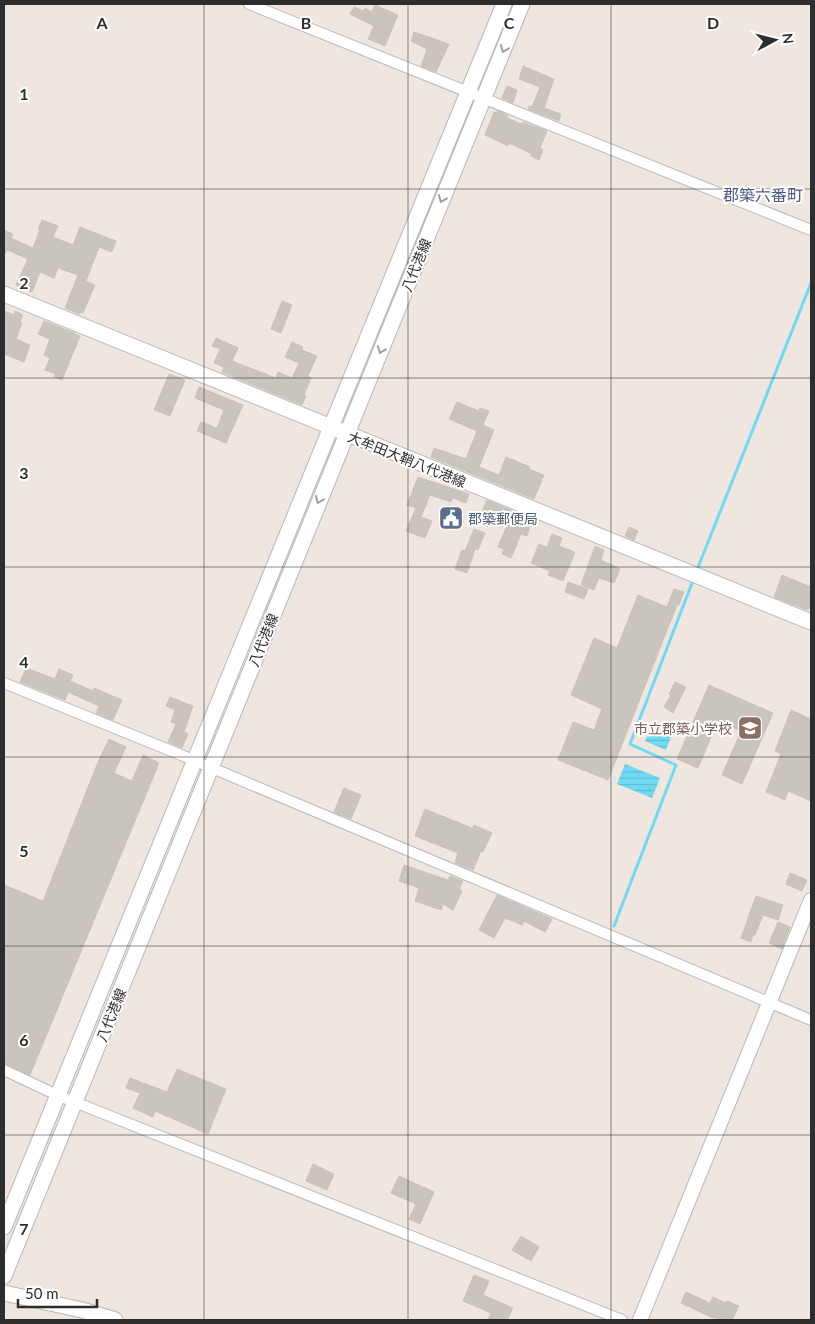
<svg xmlns="http://www.w3.org/2000/svg" width="815" height="1324" font-family="Lato,'Noto Sans JP',sans-serif">
<style>
.water{fill:url(#water-rules)}
.lines{fill:none;stroke-linecap:round;stroke-linejoin:round}
.stream{stroke:#6fdbf3;stroke-width:3}
.building{fill:#cac4be;stroke:#cbc3b8}
.minor-casing{stroke:#b3b7c1;stroke-width:12}
.tertiary-casing{stroke:#b3b7c1;stroke-width:16}
.secondary-casing{stroke:#b3b7c1;stroke-width:17}
.minor{stroke:#fff;stroke-width:10}
.tertiary{stroke:#fff;stroke-width:14}
.secondary{stroke:#fff;stroke-width:15}
.oneway{stroke:#a0a0a0}
.grid{fill:none;stroke:#2d2d2d;stroke-width:1;stroke-opacity:0.55}
.labels{text-anchor:middle;dominant-baseline:central;stroke-width:4;stroke-linejoin:round;paint-order:stroke}
.street-label{font-size:14px;fill:#2d2d2d;stroke:#fff}
.service-label{font-size:14px;fill:#4e5e75;stroke:#fff;text-anchor:start}
.education-label{font-size:14px;fill:#785e54;stroke:#fff;text-anchor:end}
.quarter-label{font-size:16px;fill:#4b5880;stroke:#fff}
.grid-label{font-size:16px;text-anchor:middle;font-weight:bold;fill:#2d2d2d;stroke:#fff;stroke-width:4;stroke-linejoin:round;paint-order:stroke}
</style>
<defs>
<pattern id="water-rules" width="6" height="5" patternUnits="userSpaceOnUse" patternTransform="scale(1.25)"><rect width="6" height="5" fill="#6fdbf3"/><path d="M0 2.5h6" fill="none" stroke="#60bcd1"/></pattern>
</defs>
<rect width="100%" height="100%" fill="#efe7df"/>
<path class="water" d="M651 729 671 737 666 750 645 741Z
M625 764 660 778 652 798 617 784Z"/>
<g class="lines">
<path class="stream" d="M697 570 811 283
M614 926 676 765 630 744 694 578"/>
</g>
<path class="building" d="M375 5 398 15 385 46 368 39 374 26 350 14 354 7 363 11 365 8 372 12Z
M414 32 449 44 436 72 421 66 427 49 411 41Z
M523 66 554 79 544 108 561 114 559 121 528 109 529 106 532 107 540 87 519 79Z
M507 86 517 90 513 103 502 98Z
M497 111 508 116 507 118 522 124 523 122 547 131 540 148 543 150 539 160 531 156 532 154 509 143 508 146 485 135 494 112 497 113Z
M42 220 58 226 53 237 73 245 80 227 116 241 112 252 99 247 86 281 95 285 83 313 80 312 79 314 65 308 78 275 58 268 54 278 40 272 32 292 16 285 28 259 7 250 4 256V230L13 234 11 238 33 248 40 229H38Z
M282 301 292 305 281 333 271 329Z
M4 311 14 315 15 311 23 315 20 322 22 323 16 339 30 345 24 362 4 354Z
M44 321 75 333 74 334 80 336 62 380 54 377 56 374 45 370 50 358 44 355 50 339 38 334Z
M216 338 238 348 232 361 276 378 278 372 292 378 299 363 285 357 292 342 303 347 302 350 317 356 308 376 311 378 304 395 306 396 302 405 222 372 224 367 214 363 220 349 212 346Z
M169 374 185 380 170 416 154 410Z
M199 387 243 405 226 443 197 431 201 422 217 428 224 410 195 398Z
M457 402 479 411 480 408 489 411 483 425 494 430 479 467 499 475 506 457 530 467 529 469 544 475 534 499 431 457 434 448 466 459 477 431 449 419Z
M418 477 469 494 466 503 453 498 451 502 430 495 421 517 432 521 425 538 406 531 416 508 407 505Z
M487 500 522 515 519 522 530 526 527 536 521 534 511 558 502 554 504 549 498 547 508 523 482 512Z
M629 527 638 531 634 540 625 536Z
M474 529 485 533 478 550 475 549 467 573 455 569 462 550 465 551Z
M552 534 562 538 559 546 575 552 563 581 548 575 550 571 531 563 539 544 547 547Z
M595 546 604 550 601 560 620 569 614 583 599 578 594 590 581 585Z
M782 575 811 587V609L808 608 807 610 774 597Z
M568 582 588 589 584 599 565 592Z
M674 589 684 592 679 605H677L608 780 558 760 573 722 594 730 602 709 571 695 594 638 617 648 638 595 667 607Z
M26 668 55 679 59 669 73 675 70 681 93 691 94 688 122 700 113 720 96 713 99 706 68 692 65 700 20 682Z
M675 682 686 687 673 713 664 707 671 695 669 694Z
M709 685 773 713 742 784 722 775 741 731 718 721 698 768 677 759Z
M170 697 193 706 184 732 188 734 182 748 168 742 176 724 171 722 175 710 166 706Z
M791 710 811 719V801L788 791 785 800 766 792 781 754 775 751Z
M109 739 126 747 114 773 132 781 143 755 159 763 30 1075 4 1063V885L43 901 98 762Z
M344 788 361 795 351 819 334 812Z
M425 809 472 828 474 825 492 833 483 852 481 851 473 870 455 863 458 853 415 836Z
M404 865 448 880 450 876 463 881 459 889 462 891 453 910 443 904 441 910 415 901 419 888 399 881Z
M790 873 807 880 802 891 786 884Z
M497 895 552 919 545 932 524 921 522 925 505 918 494 938 479 930Z
M756 896 783 905 778 920 763 915 755 935H753L751 942 741 938Z
M778 922 790 927 782 949 769 943Z
M177 1069 226 1089 208 1134 155 1111 153 1117 133 1108 140 1093 126 1088 130 1078 167 1092Z
M313 1164 334 1174 327 1190 306 1181Z
M399 1176 434 1192 420 1224 409 1219 416 1204 391 1193Z
M521 1236 539 1247 531 1261 512 1250Z
M474 1275 489 1281 483 1295 513 1308 507 1320H488L491 1313 463 1301Z
M686 1292 710 1303 713 1297 726 1303 727 1301 739 1306 732 1320H721L713 1317V1318L681 1303Z"/>
<g class="lines">
<defs>
<path id="minor" d="M249 4 811 230
M4 683 174 752 811 1020
M4 1070 57 1095 622 1320"/>
<path id="tertiary" d="M640 1320 811 900"/>
<path id="secondary" d="M4 294 811 622
M4 1227 504 4
M4 1276 522 4
M4 1293 82 1310 115 1320"/>
</defs>
<use href="#minor" class="minor-casing"/>
<use href="#tertiary" class="tertiary-casing"/>
<use href="#secondary" class="secondary-casing"/>
<use href="#minor" class="minor"/>
<use href="#tertiary" class="tertiary"/>
<use href="#secondary" class="secondary"/>
</g>
<defs><path id="oneway-chevron" d="M-2-3.5L2.5 0L-2 3.5" fill="none" stroke-width="1.6" stroke-linecap="round" stroke-linejoin="round" transform="scale(1.25)"/></defs>
<g class="oneway">
<use href="#oneway-chevron" transform="translate(504 49) rotate(112)"/>
<use href="#oneway-chevron" transform="translate(442 199) rotate(112)"/>
<use href="#oneway-chevron" transform="translate(381 350) rotate(112)"/>
<use href="#oneway-chevron" transform="translate(319 500) rotate(112)"/>
</g>
<path class="grid" d="M204 4V1320M408 4V1320M611 4V1320M4 189H811M4 378H811M4 567H811M4 757H811M4 946H811M4 1135H811"/>
<defs>
<symbol id="civic-square" viewBox="-11 -11 22 22"><rect x="-9" y="-9" width="18" height="18" rx="4" fill="#5c6f8a" stroke="#fff"/><path d="M-.6-6.5H3V-4.5H.6V-3L4-1V1h2V6H-6V1h2V-1L-.6-3ZM-1.2 2.5V6h2.4V2.5Z" fill="#fff"/></symbol>
<symbol id="school-square" viewBox="-11 -11 22 22"><rect x="-9" y="-9" width="18" height="18" rx="4" fill="#8d6e63" stroke="#fff"/><path d="M0-5L7-2L0 1L-7-2ZM-4 1L0 2.5L4 1V4Q0 6-4 4Z" fill="#fff"/></symbol>
</defs>
<g fill-rule="evenodd">
<use href="#civic-square" x="437" y="504" width="28" height="28"/>
<use href="#school-square" x="736" y="714" width="28" height="28"/>
</g>
<g class="labels">
<g class="street-label">
<text transform="translate(416 265) rotate(-68)">八代港線</text>
<text transform="translate(407 459) rotate(22)">大牟田大鞘八代港線</text>
<text transform="translate(263 640) rotate(-68)">八代港線</text>
<text transform="translate(111 1015) rotate(-68)">八代港線</text>
</g>
<g class="service-label">
<text x="468" y="518">郡築郵便局</text>
</g>
<g class="education-label">
<text x="732" y="728">市立郡築小学校</text>
</g>
<g class="quarter-label">
<text x="763" y="194">郡築六番町</text>
</g>
</g>
<g class="grid-label">
<text x="102" y="29">A</text>
<text x="306" y="29">B</text>
<text x="509" y="29">C</text>
<text x="713" y="29">D</text>
<text x="24" y="100">1</text>
<text x="24" y="289">2</text>
<text x="24" y="479">3</text>
<text x="24" y="668">4</text>
<text x="24" y="857">5</text>
<text x="24" y="1046">6</text>
<text x="24" y="1235">7</text>
</g>
<rect width="815" height="1324" fill="none" stroke="#2d2d2d" stroke-width="10"/>
<g transform="translate(775 40) rotate(83)" stroke="#ffffff" stroke-width="4" paint-order="stroke">
<path d="M0-4L9 19L0 12L-9 19Z" fill="#2d2d2d"/>
<text y="-8" font-size="14" font-weight="bold" text-anchor="middle" fill="#2d2d2d">N</text>
</g>
<path d="M18 1299v8h79v-8" fill="none" stroke="#2d2d2d" stroke-width="2.5"/>
<text x="25" y="1299" font-size="15" fill="#2d2d2d" stroke="#ffffff" stroke-width="4" paint-order="stroke">50 m</text>
</svg>
